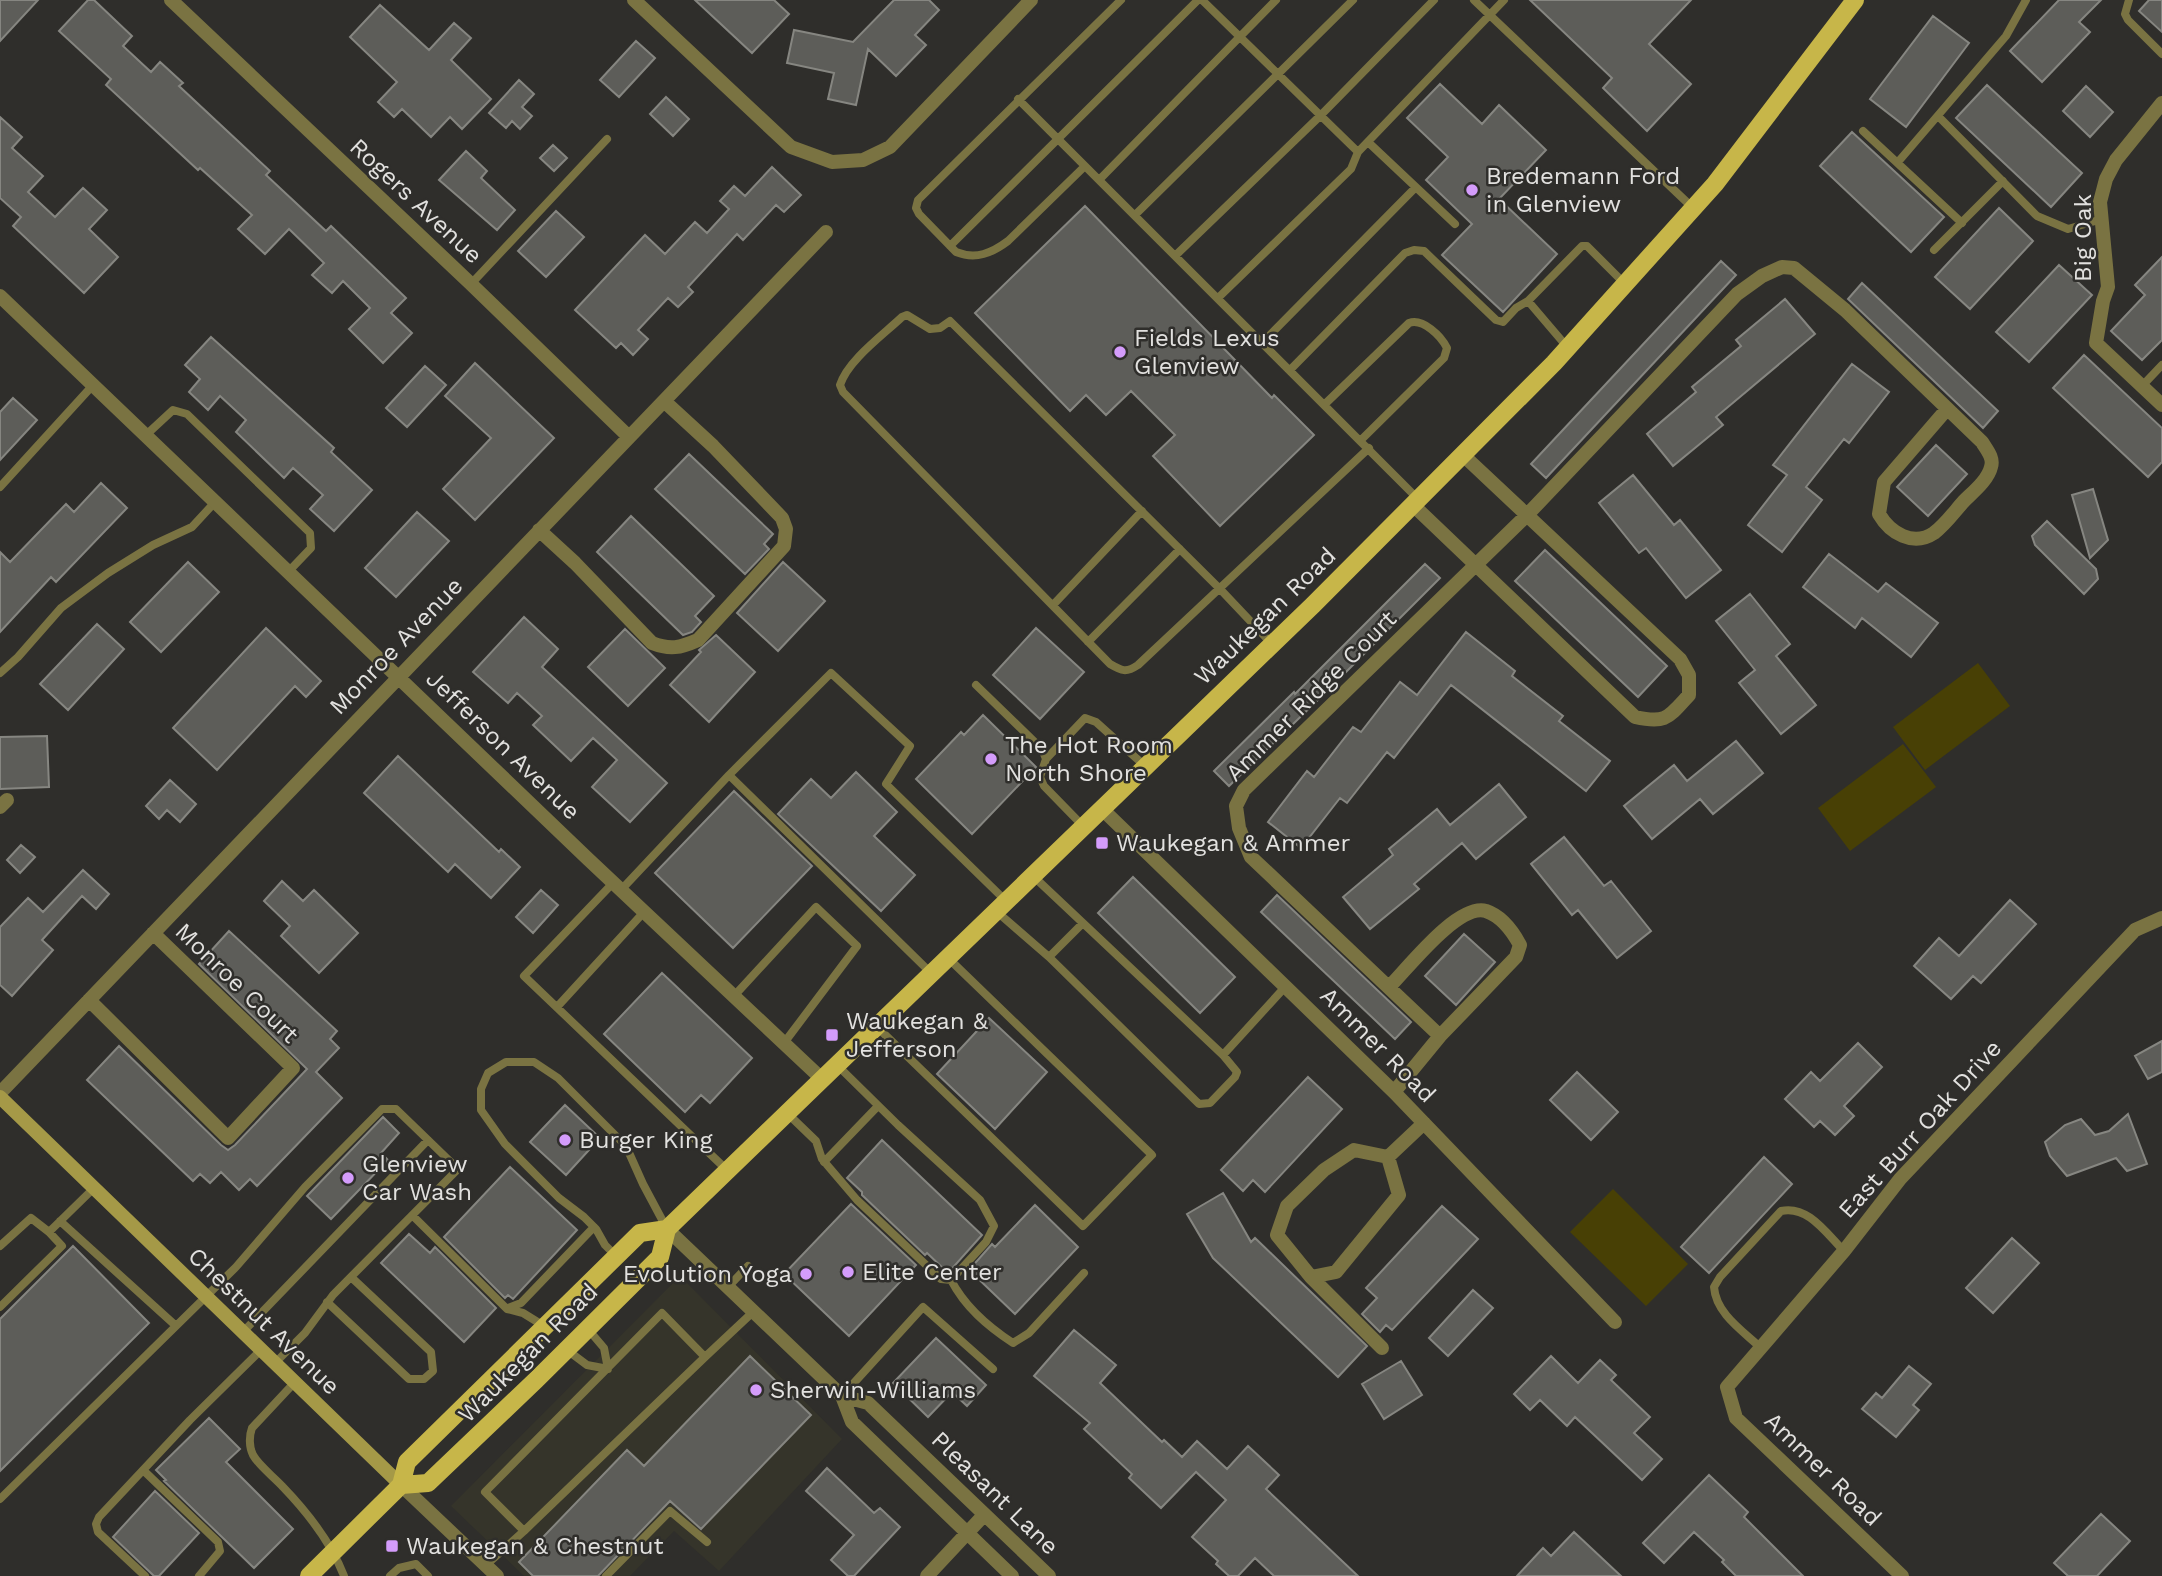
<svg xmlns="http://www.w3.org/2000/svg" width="2162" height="1576" font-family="'Work Sans',sans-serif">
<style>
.built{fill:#35342a}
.green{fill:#484005}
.building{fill:#5d5d59;stroke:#868681;stroke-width:2}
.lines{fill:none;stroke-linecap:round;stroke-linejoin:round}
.lane{stroke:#7a7342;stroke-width:8}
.street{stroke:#7a7342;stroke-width:14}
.secondary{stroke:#a59947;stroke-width:14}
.primary{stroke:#c7b649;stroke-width:18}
.poi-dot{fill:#d49cfb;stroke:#2f2e2b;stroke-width:2.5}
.labels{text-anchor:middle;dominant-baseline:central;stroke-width:5;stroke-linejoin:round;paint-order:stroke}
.poi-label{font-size:24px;fill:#e2e1df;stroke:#2f2e2b;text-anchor:start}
.street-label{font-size:24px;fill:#e2e1df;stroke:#2f2e2b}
</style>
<rect width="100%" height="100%" fill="#2f2e2b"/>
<path class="built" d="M680 1276 842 1439 719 1571 674 1531 630 1576H524L451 1506Z"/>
<path class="green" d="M1978 663 2010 706 1925 770 1893 727Z
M1903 744 1936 787 1850 851 1818 808Z
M1613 1189 1688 1264 1646 1306 1570 1232Z"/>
<path class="building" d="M0 0H38L0 41Z
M88 0H94L132 36 123 46 151 72 160 62 183 83 179 86 270 171 266 175 326 231 331 226 406 298 391 313 412 333 383 363 349 329 370 308 343 281 332 293 312 275 324 263 289 229 265 254 238 229 252 215 200 168 198 170 106 85 111 79 59 31Z
M695 0H774L789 14 752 53Z
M894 0H929L939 10 915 35 926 45 896 76 868 49 856 105 828 99 834 73 787 63 794 30 853 42Z
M1530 0H1691L1649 44 1691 84 1647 131 1603 88 1612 78Z
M2059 0H2101L2079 22 2090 32 2042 82 2010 51Z
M2149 0H2162V32L2139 11Z
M380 5 429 50 454 23 471 38 451 60 491 99 462 129 450 117 431 137 402 109 394 117 378 102 397 82 350 37Z
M1933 16 1969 43 1906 127 1870 99Z
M636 41 655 58 619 97 600 80Z
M519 80 534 94 522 107 532 116 520 129 512 121 506 128 489 113Z
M1440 84 1482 124 1499 105 1546 150 1499 199 1557 254 1503 312 1442 255 1472 224 1426 180 1448 157 1407 118Z
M1987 85 2082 173 2051 207 1956 118Z
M2086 86 2113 112 2090 137 2063 111Z
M666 97 689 119 673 136 650 114Z
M0 117 22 137 12 148 43 176 28 192 55 217 83 188 107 210 89 229 118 257 84 293 13 226 21 217 0 198Z
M1852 132 1944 217 1911 252 1820 166Z
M553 145 567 158 554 171 540 158Z
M466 151 487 171 481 178 515 210 497 230 439 180Z
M772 167 801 195 784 212 776 205 743 240 737 234 688 287 693 292 678 307 668 298 638 330 648 339 633 355 621 343 616 348 575 310 645 235 665 254 695 222 707 233 729 209 720 201 734 186 745 196Z
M1085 206 1272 398 1274 395 1314 435 1220 526 1153 456 1175 435 1131 391 1106 415 1086 395 1070 411 975 313Z
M1999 208 2033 241 1970 309 1935 277Z
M556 211 584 237 546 277 518 251Z
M2162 257V340L2142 360 2111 331 2145 295 2135 285Z
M1721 261 1736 275 1546 478 1531 464Z
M2059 265 2092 295 2029 362 1996 332Z
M1862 283 1998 411 1983 428 1848 299Z
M1785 299 1815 334 1716 417 1723 425 1673 466 1647 434 1696 392 1692 387 1741 346 1736 340Z
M211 337 334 448 331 452 372 490 334 531 310 509 323 495 293 468 284 478 236 432 246 420 220 396 208 410 189 392 200 379 185 365Z
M2084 355 2162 428V462L2148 477 2053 388Z
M475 363 554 438 475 520 443 489 491 438 445 396Z
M1852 364 1889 392 1849 443 1844 439 1806 487 1822 500 1782 552 1748 525 1787 475 1773 465Z
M425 366 446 385 407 427 386 408Z
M13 398 37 420 0 460V412Z
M1936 445 1967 474 1928 516 1897 487Z
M689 454 773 534 764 544 769 549 745 574 655 489Z
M1633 475 1674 525 1680 520 1721 570 1686 598 1646 548 1639 553 1599 503Z
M101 483 127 508 56 582 51 577 0 632V552L10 562 66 504 74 512Z
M2093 489 2108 540 2090 558 2072 495Z
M417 512 449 541 396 597 365 568Z
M631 516 714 596 695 616 701 622 692 632 683 635 597 552Z
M2047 521 2096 569 2098 579 2084 594 2035 545 2032 536Z
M1545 550 1667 666 1638 697 1515 581Z
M1829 554 1878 592 1886 583 1938 623 1911 657 1862 618 1855 628 1803 587Z
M188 562 219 592 161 652 130 622Z
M783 562 825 601 778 651 737 613Z
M1425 564 1440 578 1322 696 1229 786 1214 771 1294 692 1295 694Z
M1750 594 1790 644 1776 656 1816 705 1781 734 1739 683 1755 670 1716 621Z
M524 617 558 649 542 667 667 783 630 822 592 787 617 760 593 738 571 761 533 725 542 716 517 693 508 703 473 672Z
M97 624 124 649 68 710 40 684Z
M266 628 321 681 306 697 295 686 217 770 173 728Z
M1036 628 1084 672 1040 719 993 675Z
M625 629 665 668 628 706 588 667Z
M1466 632 1515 671 1512 676 1563 716 1559 721 1610 761 1586 791 1451 685 1394 758 1387 752 1347 803 1340 798 1301 848 1268 822 1307 771 1314 777 1353 727 1361 732 1400 682 1417 695Z
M716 635 755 672 709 722 670 685 701 652 699 650Z
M983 715 1036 767 972 834 916 779 961 732 964 735Z
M47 736 49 787 0 789V737Z
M1736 741 1763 773 1713 814 1700 799 1652 839 1624 806 1674 765 1687 781Z
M398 756 499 852 501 849 520 867 491 898 455 864 448 872 364 793Z
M856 772 897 812 874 836 915 875 881 911 778 814 811 779 831 798Z
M170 780 196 804 180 822 167 810 159 819 146 806Z
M1499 784 1526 817 1476 859 1462 843 1414 884 1419 889 1370 929 1343 897 1393 855 1389 849 1437 809 1450 825Z
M734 791 812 866 733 948 655 873Z
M1564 837 1604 886 1611 881 1651 931 1617 958 1578 910 1572 915 1531 864Z
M21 845 35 857 20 873 7 860Z
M83 870 109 894 96 909 82 896 42 940 53 950 12 996 0 985V927L28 898 43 912Z
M1133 877 1235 977 1200 1013 1098 913Z
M282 881 303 901 314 890 358 933 319 973 281 936 290 926 264 901Z
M541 890 558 905 533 933 516 917Z
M1277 895 1411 1022 1395 1039 1261 912Z
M2010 900 2036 924 1981 983 1973 976 1951 999 1914 966 1939 938 1959 956Z
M229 931 337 1031 330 1039 339 1048 316 1072 342 1098 257 1186 250 1179 239 1190 221 1172 210 1183 200 1174 193 1181 87 1080 119 1046 221 1145 228 1150 235 1145 307 1069 199 964Z
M1464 934 1495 962 1456 1005 1425 976Z
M662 973 752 1058 710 1103 701 1095 685 1112 604 1034Z
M989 1018 1047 1072 995 1129 937 1074Z
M2162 1041V1072L2148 1079 2135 1056Z
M1858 1043 1882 1067 1844 1106 1854 1116 1835 1135 1820 1121 1814 1127 1785 1099 1811 1072 1820 1081Z
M1577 1072 1618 1112 1591 1140 1550 1100Z
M1308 1077 1342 1109 1265 1192 1253 1180 1243 1191 1221 1170Z
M565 1105 600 1138 566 1175 530 1142Z
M2128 1114 2147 1164 2127 1171 2116 1158 2067 1176 2050 1156 2045 1142 2065 1125 2081 1119 2095 1135 2109 1131Z
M383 1117 399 1133 381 1153 388 1160 331 1219 307 1196Z
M882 1140 982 1235 948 1273 927 1253 925 1255 862 1195V1192L847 1178Z
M1764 1157 1792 1184 1709 1273 1681 1247Z
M510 1167 577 1230 513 1299 508 1295 505 1298 444 1237Z
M1223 1193 1251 1242 1255 1238 1367 1346 1338 1377 1213 1258 1187 1214Z
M851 1204 916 1265 849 1336 784 1274Z
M1035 1205 1078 1247 1015 1314 969 1270 992 1244 995 1247Z
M1442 1206 1478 1239 1392 1330 1386 1325 1380 1332 1362 1314 1377 1298 1366 1288Z
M409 1234 430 1253 435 1247 496 1308 464 1342 381 1263Z
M2012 1238 2039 1263 1993 1313 1966 1288Z
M73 1246 149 1323 0 1471V1319Z
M1473 1290 1493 1308 1448 1356 1429 1338Z
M1074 1330 1116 1365 1100 1383 1162 1442 1164 1440 1182 1457 1197 1441 1227 1469 1248 1446 1279 1475 1266 1489 1358 1576H1274L1255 1558 1238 1576H1229L1216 1564 1218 1561 1192 1537 1226 1500 1196 1472 1161 1508 1129 1478 1132 1474 1084 1429 1090 1423 1034 1376Z
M936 1338 986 1385 967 1406 952 1392 928 1417 893 1383Z
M750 1356 811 1415 701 1529 670 1501 598 1576H533L519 1562 627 1450 644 1466Z
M1551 1356 1578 1383 1600 1360 1616 1375 1611 1380 1650 1417 1634 1433 1662 1459 1642 1480 1575 1417 1567 1426 1540 1400 1530 1410 1514 1394Z
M1401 1361 1422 1395 1384 1419 1362 1384Z
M1909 1366 1931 1384 1913 1405 1919 1410 1896 1437 1862 1409 1876 1393 1882 1398Z
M209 1418 240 1449 226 1462 293 1529 254 1568 164 1481 166 1480 156 1470Z
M827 1468 874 1513 880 1508 900 1527 854 1576H848L831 1560 854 1535 806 1491Z
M1709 1475 1748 1512 1744 1517 1803 1576H1736L1722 1562 1724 1560 1694 1532 1664 1563 1643 1543Z
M155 1491 199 1533 159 1576H154L113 1537Z
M2101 1514 2130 1541 2097 1576H2068L2054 1563Z
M1574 1532 1621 1576H1517L1543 1548 1551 1556Z"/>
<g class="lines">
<path class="lane" d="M1202 0 1358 152
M1474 0 1693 208
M2129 0 2125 14 2128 20 2162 54
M1018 99 1419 500
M1938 116 2037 216 2068 229 2102 219
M1863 131 1962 223
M1368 142 1455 224
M1898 162 2006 36 2026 0
M1085 166 1008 241C992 253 976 260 956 252L919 214 916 208 918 200 1121 0
M1099 180 1276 0
M1135 215 1353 0
M950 246 1198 0
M1934 250 2003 181
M1175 256 1321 115 1434 0
M471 284 607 139
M1218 298 1351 169 1358 152 1504 0
M1528 301 1582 246H1587L1625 284
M1263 342 1415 188
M1290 370 1405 253 1414 250 1424 251 1496 320 1503 322 1516 308 1528 301 1568 348
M2142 386 2162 365
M1325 404 1409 323C1423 318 1441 336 1447 348L1444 358 1361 440
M146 435 173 410 187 414 310 533 311 548 289 571
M0 487 94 384
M1053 605 1142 511
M1088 642 1180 549
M1272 644 1220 589 950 321 940 328 930 329 907 315 902 317C883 335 848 360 840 385L843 392 1110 664C1122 671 1126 673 1138 665L1369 448
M0 673 18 657 61 608 108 573 153 545 192 527 216 501
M976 685 1042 749 1046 759 1040 777 1044 786 1083 826
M1046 759 1085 718 1096 722 1145 766
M1032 875 1223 1055 1286 986
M613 883 524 976 728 1171
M621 890 729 775
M996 911 1049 957 1083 923
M1049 957 1199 1104 1210 1103 1235 1077 1237 1072 1223 1055
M932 974 729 775 831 673 910 746 886 784 1006 901
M734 996 816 907 857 946 784 1043
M557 1007 644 912
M877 1027 1083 1226 1152 1155 948 958
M788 1114 816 1141 822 1159 857 1200 941 1279 951 1280 986 1242 994 1226 980 1200 898 1125 838 1066
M824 1162 878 1106
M413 1216 507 1309 523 1313 544 1326
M60 1221 175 1325
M0 1246 31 1218 49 1232 94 1188
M616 1256 605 1245 596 1229 584 1217 559 1198 505 1144 481 1110V1089L488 1073 506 1062H534L558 1078 626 1146 643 1184 667 1229
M951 1280C965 1307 987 1326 1013 1343L1029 1333 1084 1273
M727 1288 748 1266
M327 1302 409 1379H424L433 1371 431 1352 351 1277
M0 1307 62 1246 49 1232
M508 1308 521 1303 594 1227
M243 1332 428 1140
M1761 1348C1743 1331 1716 1314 1714 1287L1720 1277 1781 1211C1808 1205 1826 1233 1844 1251
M567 1350 587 1365 608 1369 604 1348 587 1328
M295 1382 252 1428C249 1436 249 1447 253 1455 259 1466 274 1477 283 1487 308 1513 331 1542 344 1576
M842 1396 923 1307 993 1369
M143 1470 218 1542 220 1551 199 1576
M0 1499 236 1267 305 1187 382 1109H396L458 1169 333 1295 305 1333 275 1363
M524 1531 705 1357
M486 1565 524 1531 485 1492 662 1313 705 1357 753 1312
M145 1576 98 1532 96 1524 99 1517 190 1420 261 1350
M390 1576 399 1568 416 1564 428 1576
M606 1576 670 1511 707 1542"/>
<path class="street" d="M171 0 471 284 629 437
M634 0 791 147 832 162 863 160 890 147 1031 0
M2162 103 2116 160 2106 179 2100 202 2108 287 2103 301 2096 343 2162 405
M0 296 588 859 823 1080
M1413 505 1635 717C1666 724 1668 718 1689 695V675L1680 659 1463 455
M539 530 575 563 652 643C670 650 680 648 698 640L784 546 786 529 782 518 713 446 664 401
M0 807 7 800
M1101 808 1394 1092 1615 1322
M1390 986C1408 968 1458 903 1486 911 1501 916 1513 932 1520 945L1516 957 1440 1036
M89 1000 228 1138 293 1068 153 933
M1394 1092 1440 1036 1251 857 1239 828 1236 806 1244 790 1528 514 1737 294 1762 276 1782 267 1794 268 1845 310 1982 442C1987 450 1994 458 1991 467 1988 480 1973 492 1964 501 1955 511 1945 525 1934 533 1913 547 1890 533 1879 514L1884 482 1947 409
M0 1093 826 232
M1388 1157 1354 1150 1324 1170 1287 1206 1277 1235 1311 1277 1336 1272 1399 1195 1388 1157 1424 1123
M667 1229 842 1396 852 1422 1012 1576
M1311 1277 1382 1348
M842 1396 868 1403 1049 1576
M401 1485 497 1576
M927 1576 984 1515
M1902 1576 1736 1418 1727 1387 1844 1251 1900 1179 2135 930 2162 918"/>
<path class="secondary" d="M0 1097 401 1485"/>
<path class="primary" d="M401 1485 428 1483 536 1380 660 1257 667 1229 1313 605 1554 363 1715 184 1855 0
M309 1576 401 1485 407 1462 640 1233 667 1229"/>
</g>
<g class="poi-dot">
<circle cx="1472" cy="190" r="7"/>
<circle cx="1120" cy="352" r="7"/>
<circle cx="991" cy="759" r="7"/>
<rect x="1095" y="836" width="14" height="14" rx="3.5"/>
<rect x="825" y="1028" width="14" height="14" rx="3.5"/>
<circle cx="565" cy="1140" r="7"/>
<circle cx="348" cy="1178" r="7"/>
<circle cx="848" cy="1272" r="7"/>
<circle cx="806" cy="1274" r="7"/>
<circle cx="756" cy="1390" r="7"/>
<rect x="385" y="1539" width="14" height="14" rx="3.5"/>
</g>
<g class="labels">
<g class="poi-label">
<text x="1486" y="176">Bredemann Ford<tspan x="1486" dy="28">in Glenview</tspan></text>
<text x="1134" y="338">Fields Lexus<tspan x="1134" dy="28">Glenview</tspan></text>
<text x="1005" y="745">The Hot Room<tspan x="1005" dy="28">North Shore</tspan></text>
<text x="1116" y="843">Waukegan &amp; Ammer</text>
<text x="846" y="1021">Waukegan &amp;<tspan x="846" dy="28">Jefferson</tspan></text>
<text x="579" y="1140">Burger King</text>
<text x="362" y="1164">Glenview<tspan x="362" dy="28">Car Wash</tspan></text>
<text x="862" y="1272">Elite Center</text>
<text x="792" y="1274" text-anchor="end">Evolution Yoga</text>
<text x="770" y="1390">Sherwin-Williams</text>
<text x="406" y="1546">Waukegan &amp; Chestnut</text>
</g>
<g class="street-label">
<text transform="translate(416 201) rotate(43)">Rogers Avenue</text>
<text transform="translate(2083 238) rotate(-90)">Big Oak</text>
<text transform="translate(1265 616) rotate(-44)">Waukegan Road</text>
<text transform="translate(396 646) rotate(-46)">Monroe Avenue</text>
<text transform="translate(1311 696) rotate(-45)">Ammer Ridge Court</text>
<text transform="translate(503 745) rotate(44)">Jefferson Avenue</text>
<text transform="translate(237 983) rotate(44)">Monroe Court</text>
<text transform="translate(1378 1045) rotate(45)">Ammer Road</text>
<text transform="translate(1920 1129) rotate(-48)">East Burr Oak Drive</text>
<text transform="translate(264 1321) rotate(44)">Chestnut Avenue</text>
<text transform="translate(528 1353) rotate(-45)">Waukegan Road</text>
<text transform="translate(1823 1469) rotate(44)">Ammer Road</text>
<text transform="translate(995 1493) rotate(44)">Pleasant Lane</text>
</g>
</g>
</svg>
